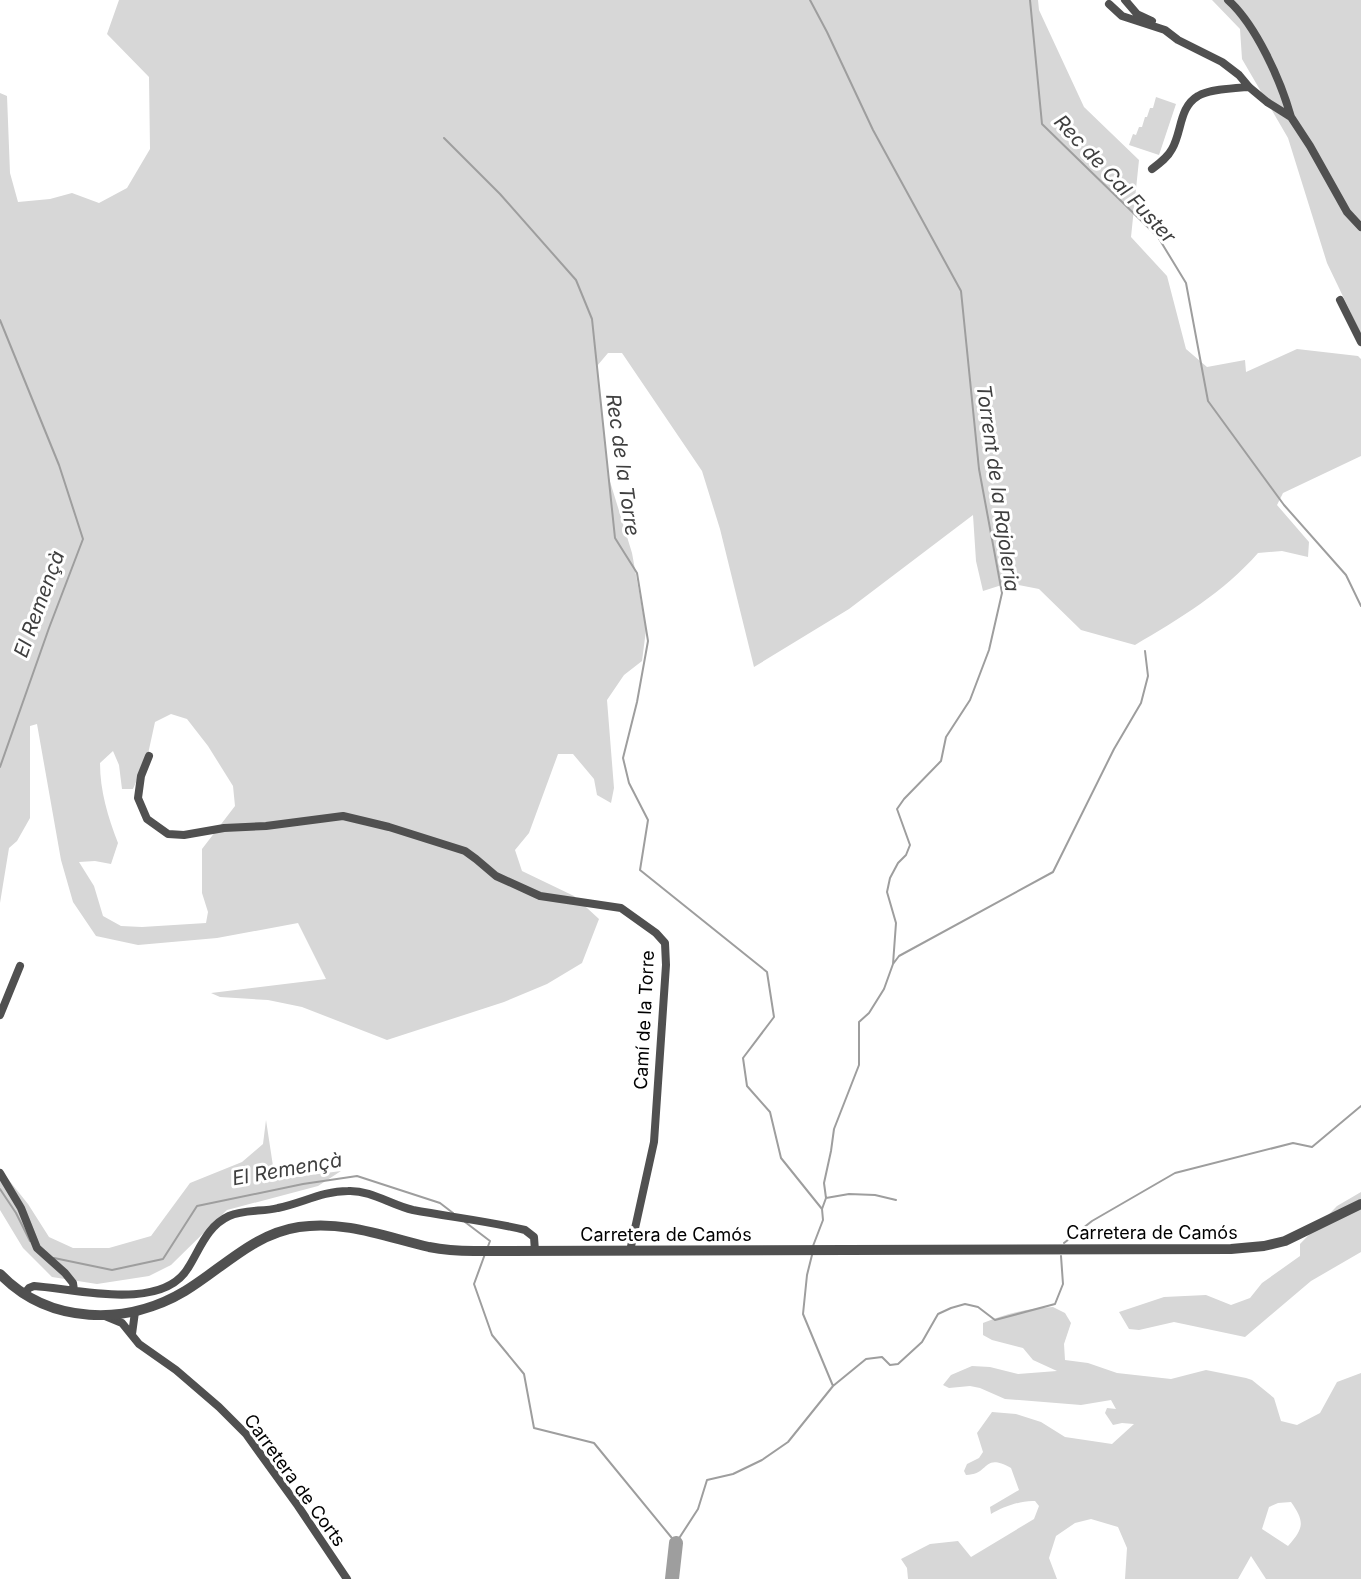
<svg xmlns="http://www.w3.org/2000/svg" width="1361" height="1579" font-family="Inter,sans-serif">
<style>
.green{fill:#d7d7d7;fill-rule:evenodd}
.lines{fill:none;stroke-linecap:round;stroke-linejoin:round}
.stream{stroke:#9e9e9e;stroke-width:2}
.river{stroke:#9e9e9e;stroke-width:14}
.minor{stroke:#505050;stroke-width:8}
.tertiary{stroke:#505050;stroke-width:10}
.labels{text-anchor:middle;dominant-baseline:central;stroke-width:6;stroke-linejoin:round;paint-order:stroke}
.street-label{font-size:18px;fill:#000;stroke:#fff}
.water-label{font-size:20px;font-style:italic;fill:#3f3f3f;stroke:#fff}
</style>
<rect width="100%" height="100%" fill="#fff"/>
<path class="green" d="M119 0H1038L1039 10 1084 107 1139 160 1131 237 1167 276 1186 349 1207 367 1245 360 1246 372 1297 349 1358 356 1361 359V456L1283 493 1277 505 1309 542 1308 557 1282 551 1258 553C1224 592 1179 619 1135 645L1081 630 1039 589 1008 583 983 591 976 561 973 515 849 609 754 667 720 529 702 471 622 353H608L597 366 608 475 632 553 646 630 642 661 624 675 607 700 614 788 611 803 597 795 594 779 573 754H558L529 833 515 850 522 871 574 896 599 919 582 963 547 984 504 1002 387 1040 302 1007 268 1000 220 997 211 993 326 979 298 923 217 938 138 945 96 936 73 902 61 860 37 724 30 726V818L17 841 9 848 0 903V93L7 96 10 173 18 202 50 199 72 193 99 203 127 188 150 149 149 77 107 34ZM171 714 187 719 208 746 233 786 235 806 202 849V893L208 912 206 923 142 927 121 926 103 916 94 886 79 862 95 861 111 864 118 843C108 817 100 791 100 763L113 751 119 765 122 789H133L148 754 155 722Z
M1212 0H1361V334L1327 263 1288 138 1242 59 1240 29Z
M1156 97 1176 104 1159 155 1129 145 1133 134 1136 135 1139 127H1142L1145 117H1147L1150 108H1153Z
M266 1120 273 1166 288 1178 341 1171 318 1186 227 1210 171 1265 149 1276 97 1284 52 1277 23 1248 0 1210V1169L28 1204 49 1237 73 1248H109L151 1236 190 1183 242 1162 263 1144Z
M1361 1192V1252L1311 1281 1245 1337 1174 1322 1139 1330 1129 1329 1119 1312 1164 1297 1206 1295 1231 1305 1250 1298 1262 1283 1300 1256V1244L1337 1206Z
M1053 1307 1065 1313 1071 1323 1064 1344 1065 1360 1088 1363 1117 1373 1171 1379 1206 1370 1246 1378 1252 1380 1274 1398 1281 1421 1297 1425 1320 1413 1337 1382 1361 1373V1579H1266L1251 1556 1238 1579H1125L1127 1548 1118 1527 1091 1519 1075 1523 1056 1536 1049 1558 1057 1579H908L907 1568 901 1559 930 1544 958 1541 971 1557 1034 1519 1039 1506 1035 1501C1021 1500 1003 1507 991 1514L990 1507 1019 1490 1011 1468C982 1452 990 1475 966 1475L964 1471 967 1464 979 1458 983 1452 977 1433 992 1412 1016 1414 1041 1422 1065 1437 1112 1444 1134 1424 1122 1423 1113 1425 1105 1413 1107 1408 1116 1409 1111 1400 1081 1405 1005 1399 980 1388 970 1386 949 1388 943 1385 951 1375 972 1366 990 1367 1018 1374 1057 1371 1033 1360 1023 1348 992 1340 983 1335V1323C1005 1314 1029 1308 1053 1307ZM1291 1502C1305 1522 1304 1528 1288 1546L1262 1529 1269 1507 1278 1503Z"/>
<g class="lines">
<path class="stream" d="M810 0 827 32 873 130 961 291 979 469 1002 593 989 650 970 700 946 737 941 761 904 799 897 809 910 845 906 855 898 863 890 878 887 892 896 923 893 964 884 989 869 1013 859 1022V1065L834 1129 831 1151 824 1183 826 1198 822 1209 823 1220 813 1246
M1030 0 1042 124 1158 237 1186 283 1208 401 1284 505 1346 575 1361 606
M444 138 500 194 576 280 592 319 615 538 637 573 648 641 637 702 623 758 629 783 648 820 640 870 767 972 774 1017 743 1058 747 1086 770 1112 781 1158 822 1209
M0 320 59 465 83 539 49 628 0 767
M893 964 899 956 1053 872 1114 749 1141 703 1148 676 1145 651
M0 1189 16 1213 30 1241
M826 1198 849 1194 875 1195 896 1200
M465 1222 490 1241 487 1249
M1064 1243 1092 1221 1175 1173 1293 1143 1312 1147 1361 1106
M485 1254 474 1284 492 1335 524 1374 534 1428 594 1443 676 1543 698 1509 707 1480 733 1474 762 1460 788 1442 833 1386 866 1359 882 1357 890 1365 898 1364 922 1342 938 1314 951 1308 965 1304 978 1307 995 1320 1055 1304 1063 1284 1061 1256
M812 1255 807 1275 803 1314 833 1386
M54 1258 112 1270 163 1259 197 1206 303 1184 357 1176 440 1203 453 1213"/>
<path class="river" d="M672 1579 676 1543"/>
<path class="minor" d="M1125 0 1137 14 1152 21
M1228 0C1256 25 1281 81 1291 117
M1109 4 1122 16 1165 30 1178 40 1222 62 1239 75 1249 87 1267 102 1291 117 1310 146 1347 212 1361 227
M1152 169C1160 163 1168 157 1172 149 1182 132 1179 107 1198 96 1209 89 1236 88 1249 87
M1340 300 1361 342
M149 756 141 776 138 798 147 819 168 834 184 835 224 828 266 826 343 816 389 827 465 851 476 859 496 876 540 896 621 908 656 933 665 943 666 965 654 1142 630 1251
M0 1015 20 966
M0 1173 21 1208 37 1248 65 1273 73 1283 74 1290
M24 1294 29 1288 34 1286C76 1289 162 1312 188 1268 200 1249 207 1226 229 1216 244 1209 263 1212 278 1208 302 1203 323 1191 348 1191 371 1190 391 1205 413 1210 450 1217 488 1221 525 1230L534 1237 535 1251
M105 1316 122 1323 139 1344 176 1370 219 1407 246 1434 298 1506 347 1579
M132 1334 135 1312"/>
<path class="tertiary" d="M0 1274C49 1325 127 1326 185 1291 223 1268 253 1234 299 1227 344 1220 386 1237 429 1247 444 1250 459 1251 474 1251L1231 1249 1264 1246 1285 1241 1361 1204"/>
</g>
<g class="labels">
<g class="street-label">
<text transform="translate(644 1020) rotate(-87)">Camí de la Torre</text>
<text x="1152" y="1232">Carretera de Camós</text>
<text x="666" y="1234">Carretera de Camós</text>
<text transform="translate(295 1480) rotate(54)">Carretera de Corts</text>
</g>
<g class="water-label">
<text transform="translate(1115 179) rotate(47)">Rec de Cal Fuster</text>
<text transform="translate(623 465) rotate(82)">Rec de la Torre</text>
<text transform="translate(998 488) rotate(82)">Torrent de la Rajoleria</text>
<text transform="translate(39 604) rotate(-70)">El Remençà</text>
<text transform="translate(287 1169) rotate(-10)">El Remençà</text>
</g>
</g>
</svg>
